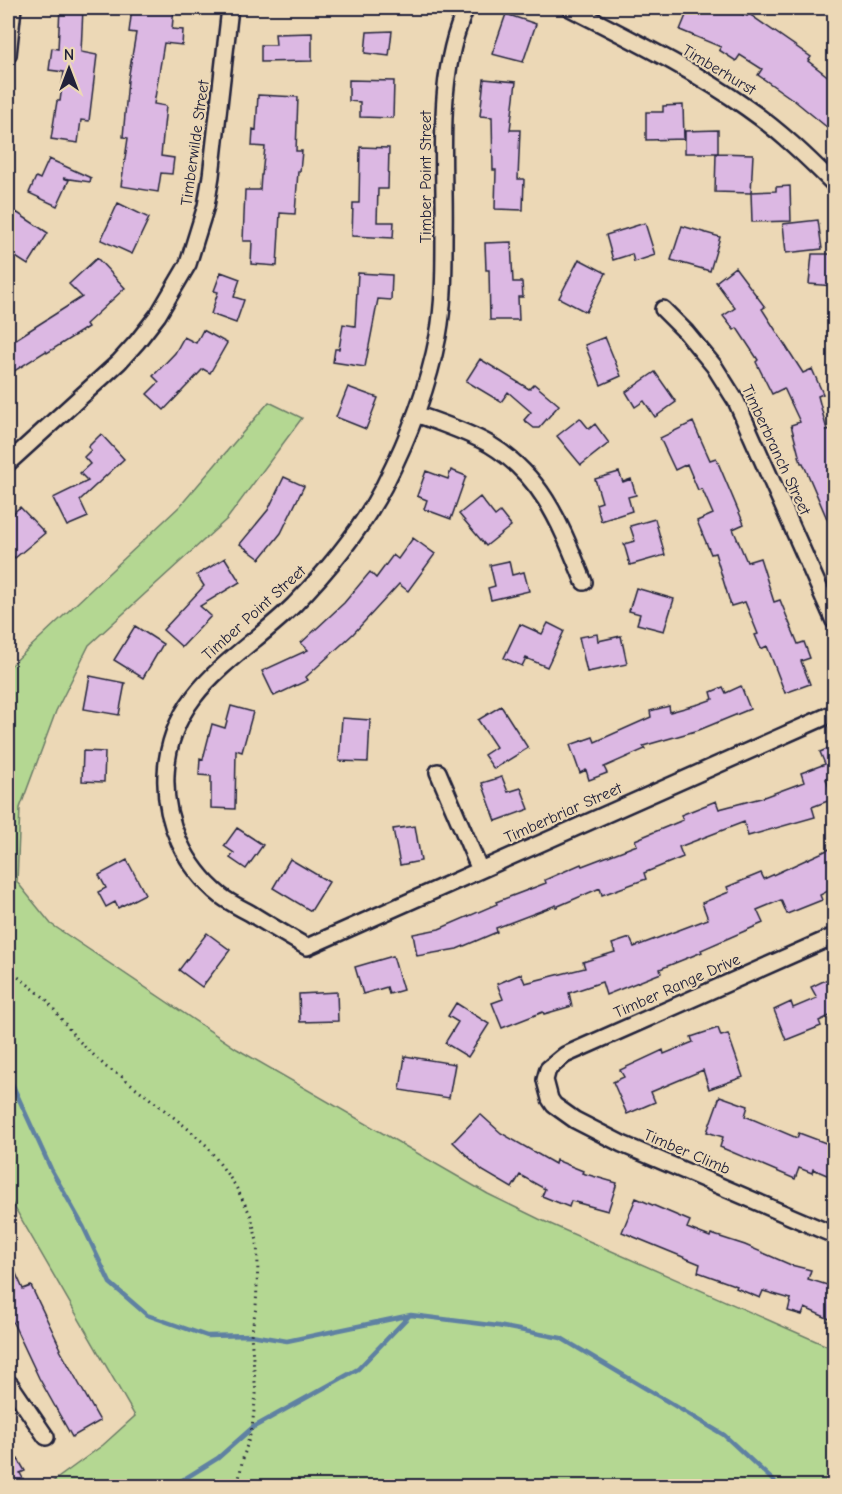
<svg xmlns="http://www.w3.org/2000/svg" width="842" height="1494" font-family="'Comic Neue',sans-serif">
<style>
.green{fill:#b4d792;stroke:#6b7c66;stroke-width:1.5}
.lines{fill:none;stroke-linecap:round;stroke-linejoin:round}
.stream{stroke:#5f81a2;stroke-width:4.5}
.building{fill:#dcb8e3;stroke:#22223b;stroke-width:1.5}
.minor-casing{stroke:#22223b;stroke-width:20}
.path{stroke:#22223b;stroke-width:3;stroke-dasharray:1.5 4.5;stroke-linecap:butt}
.minor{stroke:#ecd8b6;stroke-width:15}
.labels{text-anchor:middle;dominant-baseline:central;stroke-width:4.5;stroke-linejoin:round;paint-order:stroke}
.street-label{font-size:16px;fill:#22223b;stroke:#ecd8b6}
</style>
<rect width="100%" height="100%" fill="#ecd8b6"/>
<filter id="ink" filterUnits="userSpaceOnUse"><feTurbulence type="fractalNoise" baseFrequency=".0167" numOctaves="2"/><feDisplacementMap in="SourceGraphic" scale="12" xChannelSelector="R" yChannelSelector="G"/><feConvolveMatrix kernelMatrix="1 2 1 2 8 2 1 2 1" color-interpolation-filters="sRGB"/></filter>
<g filter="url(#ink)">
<path class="green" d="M269 402 302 418 227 519 89 645 56 711 20 808 17 882 51 924 237 1049 488 1194 539 1219 834 1349V1486H47L103 1445 135 1416 8 1196V668L180 506Z"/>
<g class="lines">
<path class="stream" d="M8 1075 51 1169 83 1226 110 1283 147 1315 207 1336 251 1335 287 1341 411 1315 498 1326 561 1338 724 1435 779 1486
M173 1486 218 1458 252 1428 358 1369 409 1316"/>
</g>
<path class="building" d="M60 8H83L81 52 97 55 89 121 81 120 78 143 51 139 57 101H60L64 72 49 70 52 48 58 49Z
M142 8H174L172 29 183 30 182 45 164 43 154 104 166 106 161 156 174 158 172 174 161 173 158 192 121 186 128 138 123 137 128 80 136 33 129 32 132 9 142 10Z
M689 8H727L747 16 749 14 811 57 808 61 834 81V133L795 101 758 75 762 69 740 55 736 61 719 50 721 47 680 30Z
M506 14 536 24 523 62 492 54Z
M392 31 389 56 365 53 367 32Z
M312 33V61L261 62V45H276L275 34Z
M484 79 516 82 510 130H520L518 179H524L523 210 495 209 496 170H493L492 117 480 116Z
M349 80 394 81 393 118 360 117V102L349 101Z
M258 95 298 97 296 151H302L300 171H298L295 214 280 213 277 266 251 264 252 241H243L245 190H260L261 175H262L265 147 252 146 253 129 256 130Z
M683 105 684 139 646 140V112H663V106Z
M718 130V153H716L753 154 751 193 715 192 716 153H685V131Z
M360 147 389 148 388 189H378L377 222H394L393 238 352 236 353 203H359Z
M49 159 91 178 90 182 63 178 69 180 57 206 29 193 36 177 40 179Z
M790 186 791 221 752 222 751 192 776 191V187Z
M118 203 149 218 132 254 101 240Z
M16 212 48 233 28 265 8 252V225Z
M818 220 822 249 786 253 783 224Z
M645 223 655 255 634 262 632 254 613 260 606 235Z
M682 226 720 237 710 271 671 260Z
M511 242 513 282H522L523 297H518L519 320H490L489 270H486L485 243Z
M812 254H834V286L809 284Z
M97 258 125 288 86 324 88 327 47 353 46 351 8 375V344L82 297 69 284Z
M579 259 606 273 586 312 559 298Z
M735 267 765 307 762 309 803 373 812 369 823 394 818 396 827 430 834 428V535L803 463H801L791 425 800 422 784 388 772 394 756 362 758 360 737 328 734 330 723 316 735 308 716 282Z
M221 272 240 279 234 297 244 300 236 323 211 314 218 292 214 291Z
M358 273 392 275 391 300 378 299 365 367 333 362 335 349H339L343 324 355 326Z
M203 330 227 343 210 373 203 369 164 410 147 394 159 382 153 376 175 353 184 337 196 343Z
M605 337 621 376 601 385 585 345Z
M480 359 529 389 534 384 559 405 539 428H534L524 420 531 412 508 392 501 402 466 381Z
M655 372 676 402 655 417 644 401 635 407 626 392Z
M348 387 378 398 366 429 336 417Z
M580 418 589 429 595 424 609 443 581 465 557 436Z
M693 422 710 460 716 458 744 524 733 529 747 562 760 558 774 602 780 600 798 644 804 642 810 658 801 661 810 684 785 693 767 646 761 649 755 635 758 634 745 602 731 606 715 553 711 554 697 521 713 514 702 489 698 490 687 464 675 470 660 438Z
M101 434 124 459 80 500 88 517 67 526 53 498 88 481 80 473 90 464 84 457 91 450 88 447Z
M451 470 466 476 451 519 424 509 427 500 417 496 426 471 448 479Z
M619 472 623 482 631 479 636 495 628 497 632 511 601 521 596 504 602 502 595 479Z
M284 477 304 486 281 533 260 559 240 544 268 510Z
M480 497 495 516 500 512 511 526 486 546 459 514Z
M20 507 45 533 15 558 8 550V518Z
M655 519 665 555 630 565 624 544 635 541 630 526Z
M413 538 435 554 408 591 399 584 353 634 306 677 308 680 274 696 262 671 308 650 301 643 344 603 370 572 376 578 393 555 398 559Z
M225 558 240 582 200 606 211 616 182 647 163 630 204 586 197 575Z
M509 561 512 575 524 572 529 591 491 600 488 588 495 586 490 565Z
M636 588 674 599 664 631 637 624 640 614 629 611Z
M548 623 564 631 547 667 526 658 522 666 504 658 520 624 542 634Z
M135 626 163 644 143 678 114 660Z
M597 634 598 641 621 636 627 664 587 672 579 637Z
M90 676 125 683 119 715 84 709Z
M741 686 750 709 699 730 643 746 645 749 604 767 607 773 589 780 586 770 580 773 570 745 593 737 595 742 651 717 650 711 669 706 670 712 699 704 713 699 711 692 723 687 726 693Z
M231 706 253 712 242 752 236 750 235 809 211 808V776L199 775 200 758 203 759 212 724 225 728Z
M501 706 528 748 494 769 484 755 496 747 478 720Z
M342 718 370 720 368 762 339 761Z
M834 746V786L830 777 826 779 833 799 812 807 815 817 748 836 744 822 679 847 683 857 644 873 646 879 602 895 600 888 556 907V905L496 928 497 932 457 949 417 956 413 934 439 929 497 904 496 902 546 883 545 880 581 864 582 866 637 845 635 840 683 820 681 815 716 801 719 809 761 798 804 782 801 773 825 764 820 752Z
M83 751 105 752 104 782 82 781Z
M502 777 508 792 521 788 529 809 496 821 482 783Z
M415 826 421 861 400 865 393 829Z
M237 828 263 845 246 869 230 858 234 853 224 846Z
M834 847V888L820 895 822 900 787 914 781 900 757 910 763 923 701 950 702 952 660 969 661 973 606 995 602 982 569 993 572 1006 544 1014 543 1012 502 1028 492 1003 503 999 497 984 521 974 525 983 585 968 583 962 615 952 612 944 630 938 634 947 708 919 702 903 729 892 727 887 761 873 764 879Z
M290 859 329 882 311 911 273 888Z
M127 860 145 894 118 908 115 902 106 907 98 892 106 888 99 875Z
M207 933 230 950 202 987 179 970Z
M393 956 403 990 389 994 387 987 363 994 355 967Z
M834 976V1014L819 1021 821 1026 786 1040 774 1010 791 1002 793 1008 817 998 811 987Z
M337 992 338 1021 300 1022 299 994Z
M456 1003 489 1024 468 1057 445 1043 458 1022 448 1016Z
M718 1028 721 1036 728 1034 743 1077 709 1089 703 1070 651 1092 655 1102 627 1114 613 1082 624 1077 620 1070 663 1050 664 1054 693 1042 691 1037Z
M405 1056 455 1064 449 1098 400 1090Z
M720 1096 748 1106 745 1116 797 1138 799 1133 834 1146V1178L813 1169 812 1173 799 1168 795 1179 720 1147 723 1137 707 1132Z
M480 1114 501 1133 555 1164 556 1160 583 1171 582 1173 617 1183 608 1211 571 1201 569 1207 542 1196 545 1189 520 1175 512 1188 483 1171 453 1142Z
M636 1198 690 1221 687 1228 710 1237 711 1234 745 1245 791 1265 811 1270 808 1279 834 1287V1321L805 1308 802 1315 788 1311 791 1299 763 1291 760 1298 736 1288 737 1286 698 1272 700 1264 622 1232Z
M8 1256 23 1289 31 1286 61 1349 60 1350 100 1421 72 1437 39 1378 8 1312Z
M8 1451 13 1462 18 1459 25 1471 20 1473 27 1486H8Z"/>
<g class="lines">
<defs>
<path id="minor" d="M466 8C434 79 446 161 444 237 444 270 444 304 438 336 428 388 408 439 384 486 361 530 328 570 294 605 240 658 169 689 166 775 164 821 185 867 221 896 230 903 241 908 250 913 269 925 288 936 307 947L834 713
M570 8C630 39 692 69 747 108 779 130 807 157 834 184
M8 55 13 8
M663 309 686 332 714 366 736 401 834 621
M416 414C440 423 466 431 489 444 544 477 561 526 584 582
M8 463 119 362 137 342 158 315 188 264 206 206 211 176 230 8
M438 772 480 870
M834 936 565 1055 548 1069 545 1080 550 1099 554 1105 575 1120 622 1144 834 1235
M10 1384 46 1437"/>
</defs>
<use href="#minor" class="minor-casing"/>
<path class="path" d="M8 971 21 979 46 999 76 1038 106 1067 121 1076 186 1127 207 1146 235 1185 251 1216 257 1241 258 1265 256 1307 251 1335 256 1394 252 1428 242 1462 239 1479 240 1486"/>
<use href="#minor" class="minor"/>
</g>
</g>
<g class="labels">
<g class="street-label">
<text transform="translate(719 70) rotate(31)">Timberhurst</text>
<text transform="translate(195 143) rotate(-82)">Timberwilde Street</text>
<text transform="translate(426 177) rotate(-90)">Timber Point Street</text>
<text transform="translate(776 450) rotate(65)">Timberbranch Street</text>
<text transform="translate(254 613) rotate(-42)">Timber Point Street</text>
<text transform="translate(563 813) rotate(-24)">Timberbriar Street</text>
<text transform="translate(677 986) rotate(-24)">Timber Range Drive</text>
<text transform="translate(687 1152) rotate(23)">Timber Climb</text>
</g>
</g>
<rect width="842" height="1494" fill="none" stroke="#ecd8b6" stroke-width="30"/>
<rect x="15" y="15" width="812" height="1464" fill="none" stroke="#22223b" stroke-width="2" filter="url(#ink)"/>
<g transform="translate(69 69)" stroke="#ecd8b6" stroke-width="4.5" paint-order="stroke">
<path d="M0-4.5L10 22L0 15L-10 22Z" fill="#22223b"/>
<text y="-9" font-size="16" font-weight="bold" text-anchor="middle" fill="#22223b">N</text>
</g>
</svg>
